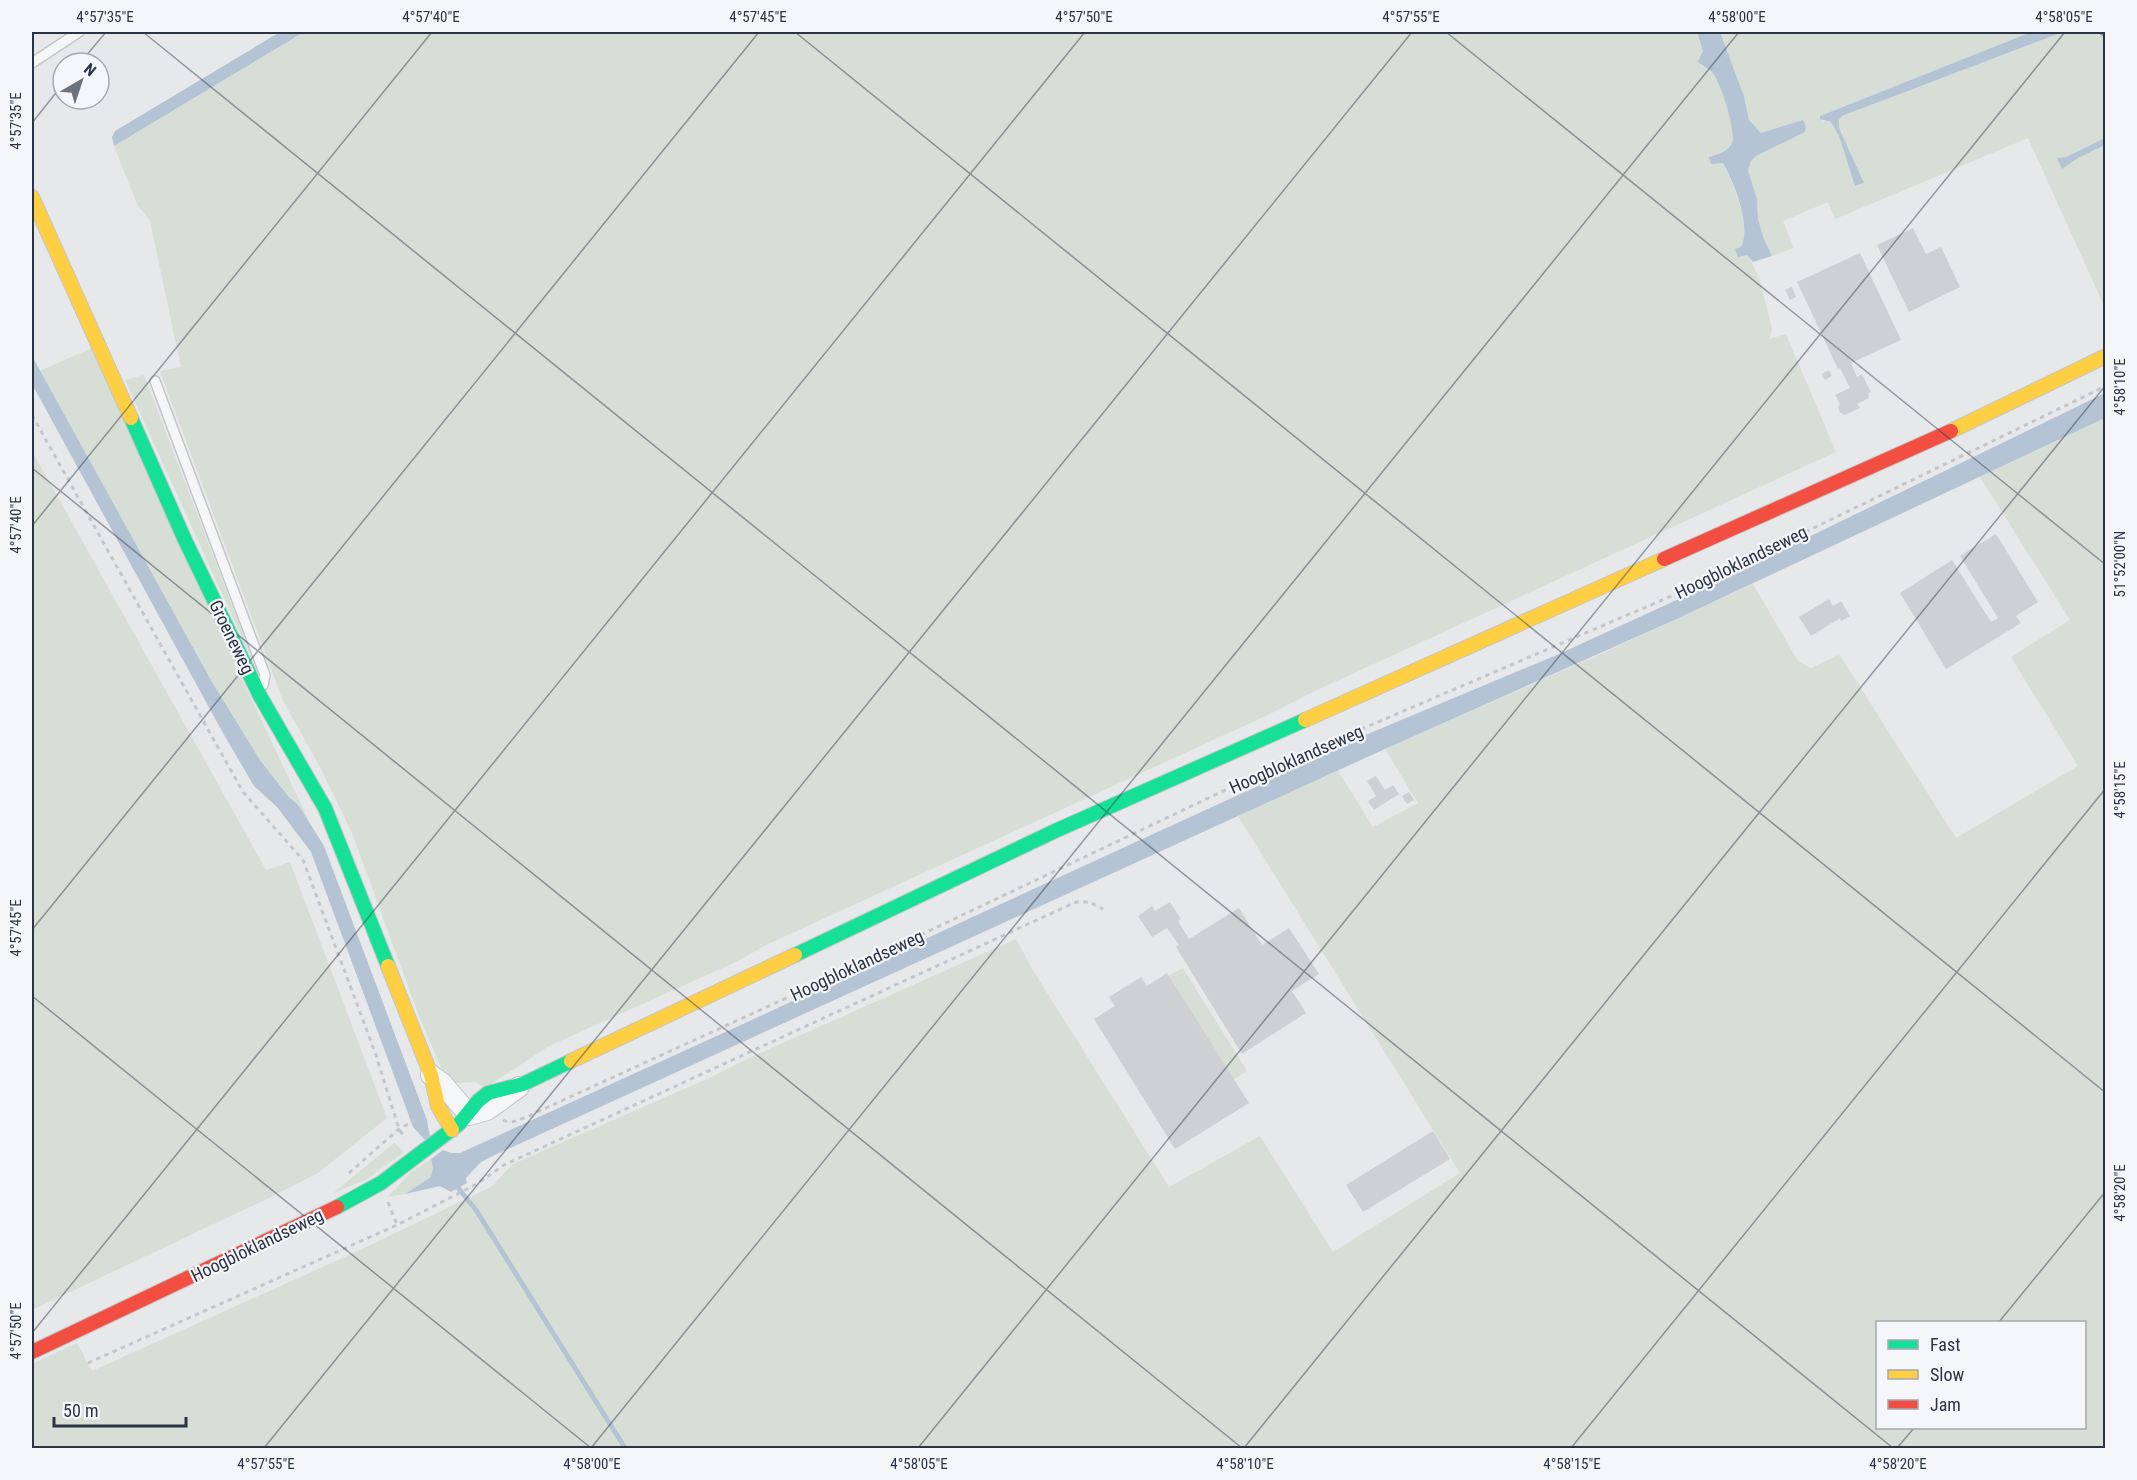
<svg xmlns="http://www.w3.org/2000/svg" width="2137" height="1480" font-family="'Roboto Condensed',sans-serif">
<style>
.green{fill:#d6ded6;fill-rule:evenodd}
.water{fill:#b4c4d5}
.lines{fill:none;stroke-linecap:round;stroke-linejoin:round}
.stream{stroke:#b4c4d5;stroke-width:5}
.building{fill:#ced0d3}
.lane-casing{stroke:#c4c6c8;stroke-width:12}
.street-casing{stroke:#c4c6c8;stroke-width:22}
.fast-casing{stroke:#c4c6c8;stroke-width:16}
.slow-casing{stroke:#c4c6c8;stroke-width:16}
.jam-casing{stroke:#c4c6c8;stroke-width:16}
.path{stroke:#c5c6ca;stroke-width:3;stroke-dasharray:4.5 4.5;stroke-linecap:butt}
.lane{stroke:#f5f6f7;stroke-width:9}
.street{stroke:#f5f6f7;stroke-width:20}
.fast{stroke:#16e098;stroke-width:14}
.slow{stroke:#ffcf43;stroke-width:14}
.jam{stroke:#f24e42;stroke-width:14}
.ticks{fill:none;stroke:#2b3445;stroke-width:1.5;stroke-opacity:0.45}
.labels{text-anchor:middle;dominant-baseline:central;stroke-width:4.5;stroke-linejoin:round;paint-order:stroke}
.street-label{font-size:18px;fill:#2b3445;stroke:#f4f6f9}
.neatline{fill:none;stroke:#2b3445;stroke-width:2}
.ticks-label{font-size:15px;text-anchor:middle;fill:#2b3445}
</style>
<rect width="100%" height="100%" fill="#e6e8ea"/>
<path class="green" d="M304 32H1697L1703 51 1700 57 1701 66C1705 68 1711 70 1714 73 1720 81 1737 133 1733 142 1729 152 1718 154 1709 158L1715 163H1723C1731 178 1748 221 1745 238 1745 240 1742 245 1741 247L1735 249 1742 255H1748L1759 278 1772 329 1769 339 1786 334 1836 452 1317 690 1270 714 766 945 738 961 549 1046 485 1088 476 1082 455 1083 447 1081 419 1016 352 833 320 767 283 701 160 371 181 367 150 221 137 204 114 146Z
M1720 32H2031L1820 116 1823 121 1831 122 1839 136 1855 186 1864 183 1839 128V120L1842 116 2063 32H2105V138L2066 157 2057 158 2062 168 2078 158 2105 145V308L2028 138 1835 219 1828 202 1783 221 1794 248 1772 256 1764 239 1758 219 1757 199 1748 170 1751 161 1756 156 1805 132 1781 128 1761 133 1749 120 1744 96Z
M92 348 201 592 309 821 260 760 212 682 40 371Z
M144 375 256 668 125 380Z
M2105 418V1448H32V1364L77 1343 92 1371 356 1252 491 1187 513 1164 707 1079 747 1059 1016 939 1034 972 1169 1187 1260 1136 1333 1252 1460 1173 1238 816 1338 771 1373 827 1418 803 1385 749 1601 654 1753 584 1798 661 1811 668 1838 655 1841 657 1956 838 2078 766 2011 657 2070 620 1980 477ZM1878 1322H2084V1428H1878Z
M32 451 266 870 290 862 387 1118 318 1173 271 1197 32 1310Z
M1183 968 1247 1071 1227 1084 1163 978Z
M394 1143 404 1152 367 1179 332 1194Z
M431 1159 433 1168 432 1177 405 1194 388 1197 410 1173Z"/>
<path class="water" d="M280 32H304L114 146 112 137 115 131Z
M1697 32H1720L1744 96 1749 120 1761 133 1803 120 1806 126 1805 132 1756 156 1751 161 1748 170 1757 199 1758 219 1764 239 1772 256 1753 262 1747 255 1738 257 1735 249 1741 247C1752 227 1734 182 1723 163L1711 164 1709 157C1718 154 1728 152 1732 143 1737 134 1720 79 1712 72 1707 67 1702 67 1698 61L1703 51Z
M2031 32H2063L1842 116 1839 120V128L1864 183 1855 186 1839 136 1831 122 1820 119V116Z
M2105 138V145L2078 158 2062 169 2057 158 2066 157Z
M32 356 212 682 260 760 289 797 299 806 324 846 427 1120 430 1137 425 1140 413 1127 409 1116 311 852 277 807 254 786 223 733 32 384Z
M2105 393V418L1679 618 1385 749 499 1153 481 1162 466 1178 467 1183 451 1192 440 1186 405 1194 431 1177 433 1168 431 1159 443 1150 451 1153H460L743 1024 964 921 1260 785 1291 769 1363 736 1559 654 1718 581Z"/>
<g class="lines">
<path class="stream" d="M454 1183 476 1210 625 1448"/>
</g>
<path class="building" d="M1913 228 1926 254 1941 247 1960 287 1909 312 1877 245Z
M1860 253 1901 340 1851 363 1857 377 1862 374 1871 392 1868 394 1869 398 1857 404 1860 408 1845 415 1840 413 1838 407 1840 404 1835 395 1850 388 1840 368 1838 369 1797 282Z
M1792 287 1796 297 1790 300 1785 290Z
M1829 370 1832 376 1825 380 1822 374Z
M1996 534 2038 602 2016 616 2021 623 1946 669 1900 593 1952 560 1991 622 1998 618 1960 556Z
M1829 599 1833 606 1841 601 1850 616 1841 621 1840 618 1811 636 1799 617Z
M1376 776 1385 790 1393 785 1399 794 1374 810 1368 801 1376 796 1367 781Z
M1409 792 1414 800 1407 804 1402 796Z
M1170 902 1181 919 1178 921 1189 939 1239 908 1262 945 1289 928 1319 974 1292 991 1306 1013 1242 1054 1176 947 1179 945 1167 928 1152 937 1138 916 1152 906 1155 911Z
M1167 973 1249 1103 1175 1149 1094 1019 1115 1006 1109 997 1141 977 1147 986Z
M1433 1131 1450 1159 1363 1212 1346 1185Z"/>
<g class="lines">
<defs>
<path id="lane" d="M32 63 79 32
M155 381 265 675 263 685"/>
<path id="street" d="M431 1075 442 1083 469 1115 487 1110 519 1087"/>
<path id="fast" d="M131 418 184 538 260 696 325 808 388 966
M795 955 1055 831 1305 720
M337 1207 381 1183 459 1124 478 1101 488 1093 523 1084 571 1061"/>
<path id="slow" d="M32 197 131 418
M1951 431 2106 356
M1305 720 1664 559
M388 966 431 1075 438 1106 452 1130
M571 1061 795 955"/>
<path id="jam" d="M1664 559 1951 431
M32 1352 337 1207"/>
</defs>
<use href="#lane" class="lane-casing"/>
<use href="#street" class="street-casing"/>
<use href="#fast" class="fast-casing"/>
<use href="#slow" class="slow-casing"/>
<use href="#jam" class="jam-casing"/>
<path class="path" d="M32 415 243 792 303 860 375 1052 399 1129 405 1138
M503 1120C510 1124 516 1121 524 1118L830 978 1280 764 1688 589 2106 386
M349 1173 399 1129 419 1118
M388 1202 397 1225
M88 1363 397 1225 475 1185 504 1165 1076 902H1089L1103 909"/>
<use href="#lane" class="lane"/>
<use href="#street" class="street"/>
<use href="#fast" class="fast"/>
<use href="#slow" class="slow"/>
<use href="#jam" class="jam"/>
</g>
<path class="ticks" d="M143 32 1893 1448M795 32 2106 1093M1446 32 2106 565M2098 32 2106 38M80 63 106 32M32 123 63 84M32 468 1242 1448M32 526 432 32M32 930 759 32M32 996 591 1448M1999 1322 2106 1191M32 1333 1085 32M264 1448 1412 32M591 1448 1739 32M918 1448 2065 32M1244 1448 2106 385M1571 1448 2106 788M1897 1448 1914 1428"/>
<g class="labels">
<g class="street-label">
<text transform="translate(1741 562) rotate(-26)">Hoogbloklandseweg</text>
<text transform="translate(232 637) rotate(64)">Groeneweg</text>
<text transform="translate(1296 759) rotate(-24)">Hoogbloklandseweg</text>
<text transform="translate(857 965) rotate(-25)">Hoogbloklandseweg</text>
<text transform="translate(257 1245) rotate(-26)">Hoogbloklandseweg</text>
</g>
</g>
<rect width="2137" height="1480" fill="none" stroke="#f4f6f9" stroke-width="66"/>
<rect x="1876" y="1321" width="210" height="108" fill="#f4f6f9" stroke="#a4a8b1" stroke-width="1.5"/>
<rect x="1888" y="1340" width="30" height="9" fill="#16e098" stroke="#a4a8b1" stroke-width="1.5"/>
<text x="1930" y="1351" font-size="18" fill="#2b3445">Fast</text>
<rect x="1888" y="1370" width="30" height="9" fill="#ffcf43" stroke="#a4a8b1" stroke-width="1.5"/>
<text x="1930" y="1381" font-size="18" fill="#2b3445">Slow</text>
<rect x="1888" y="1400" width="30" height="9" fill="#f24e42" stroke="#a4a8b1" stroke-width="1.5"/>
<text x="1930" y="1411" font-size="18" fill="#2b3445">Jam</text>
<g transform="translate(81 81) rotate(39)"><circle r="28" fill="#f4f6f9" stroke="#a4a8b1" stroke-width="1.5"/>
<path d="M0-4.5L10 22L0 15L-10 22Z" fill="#6c737f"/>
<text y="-9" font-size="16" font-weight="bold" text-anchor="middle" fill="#2b3445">N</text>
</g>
<path d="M54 1417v9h132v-9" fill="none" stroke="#2b3445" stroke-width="3"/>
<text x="63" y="1417" font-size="18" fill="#2b3445" stroke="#f4f6f9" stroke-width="4.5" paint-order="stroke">50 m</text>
<rect x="33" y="33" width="2071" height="1414" class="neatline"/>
<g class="ticks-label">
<text x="105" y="22">4°57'35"E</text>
<text x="431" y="22">4°57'40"E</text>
<text x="758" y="22">4°57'45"E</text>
<text x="1084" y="22">4°57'50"E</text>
<text x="1411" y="22">4°57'55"E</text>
<text x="1737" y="22">4°58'00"E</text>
<text x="2064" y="22">4°58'05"E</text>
<text transform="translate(16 121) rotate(-90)" y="5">4°57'35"E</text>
<text transform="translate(2120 387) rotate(-90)" y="5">4°58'10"E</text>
<text transform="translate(16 525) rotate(-90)" y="5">4°57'40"E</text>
<text transform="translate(2120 564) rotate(-90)" y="5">51°52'00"N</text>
<text transform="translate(2120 790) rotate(-90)" y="5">4°58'15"E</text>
<text transform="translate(16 928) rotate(-90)" y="5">4°57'45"E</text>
<text transform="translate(2120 1193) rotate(-90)" y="5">4°58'20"E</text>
<text transform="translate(16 1331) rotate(-90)" y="5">4°57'50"E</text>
<text x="266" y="1469">4°57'55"E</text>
<text x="592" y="1469">4°58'00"E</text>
<text x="919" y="1469">4°58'05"E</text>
<text x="1245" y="1469">4°58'10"E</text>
<text x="1572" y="1469">4°58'15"E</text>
<text x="1898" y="1469">4°58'20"E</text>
</g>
</svg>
